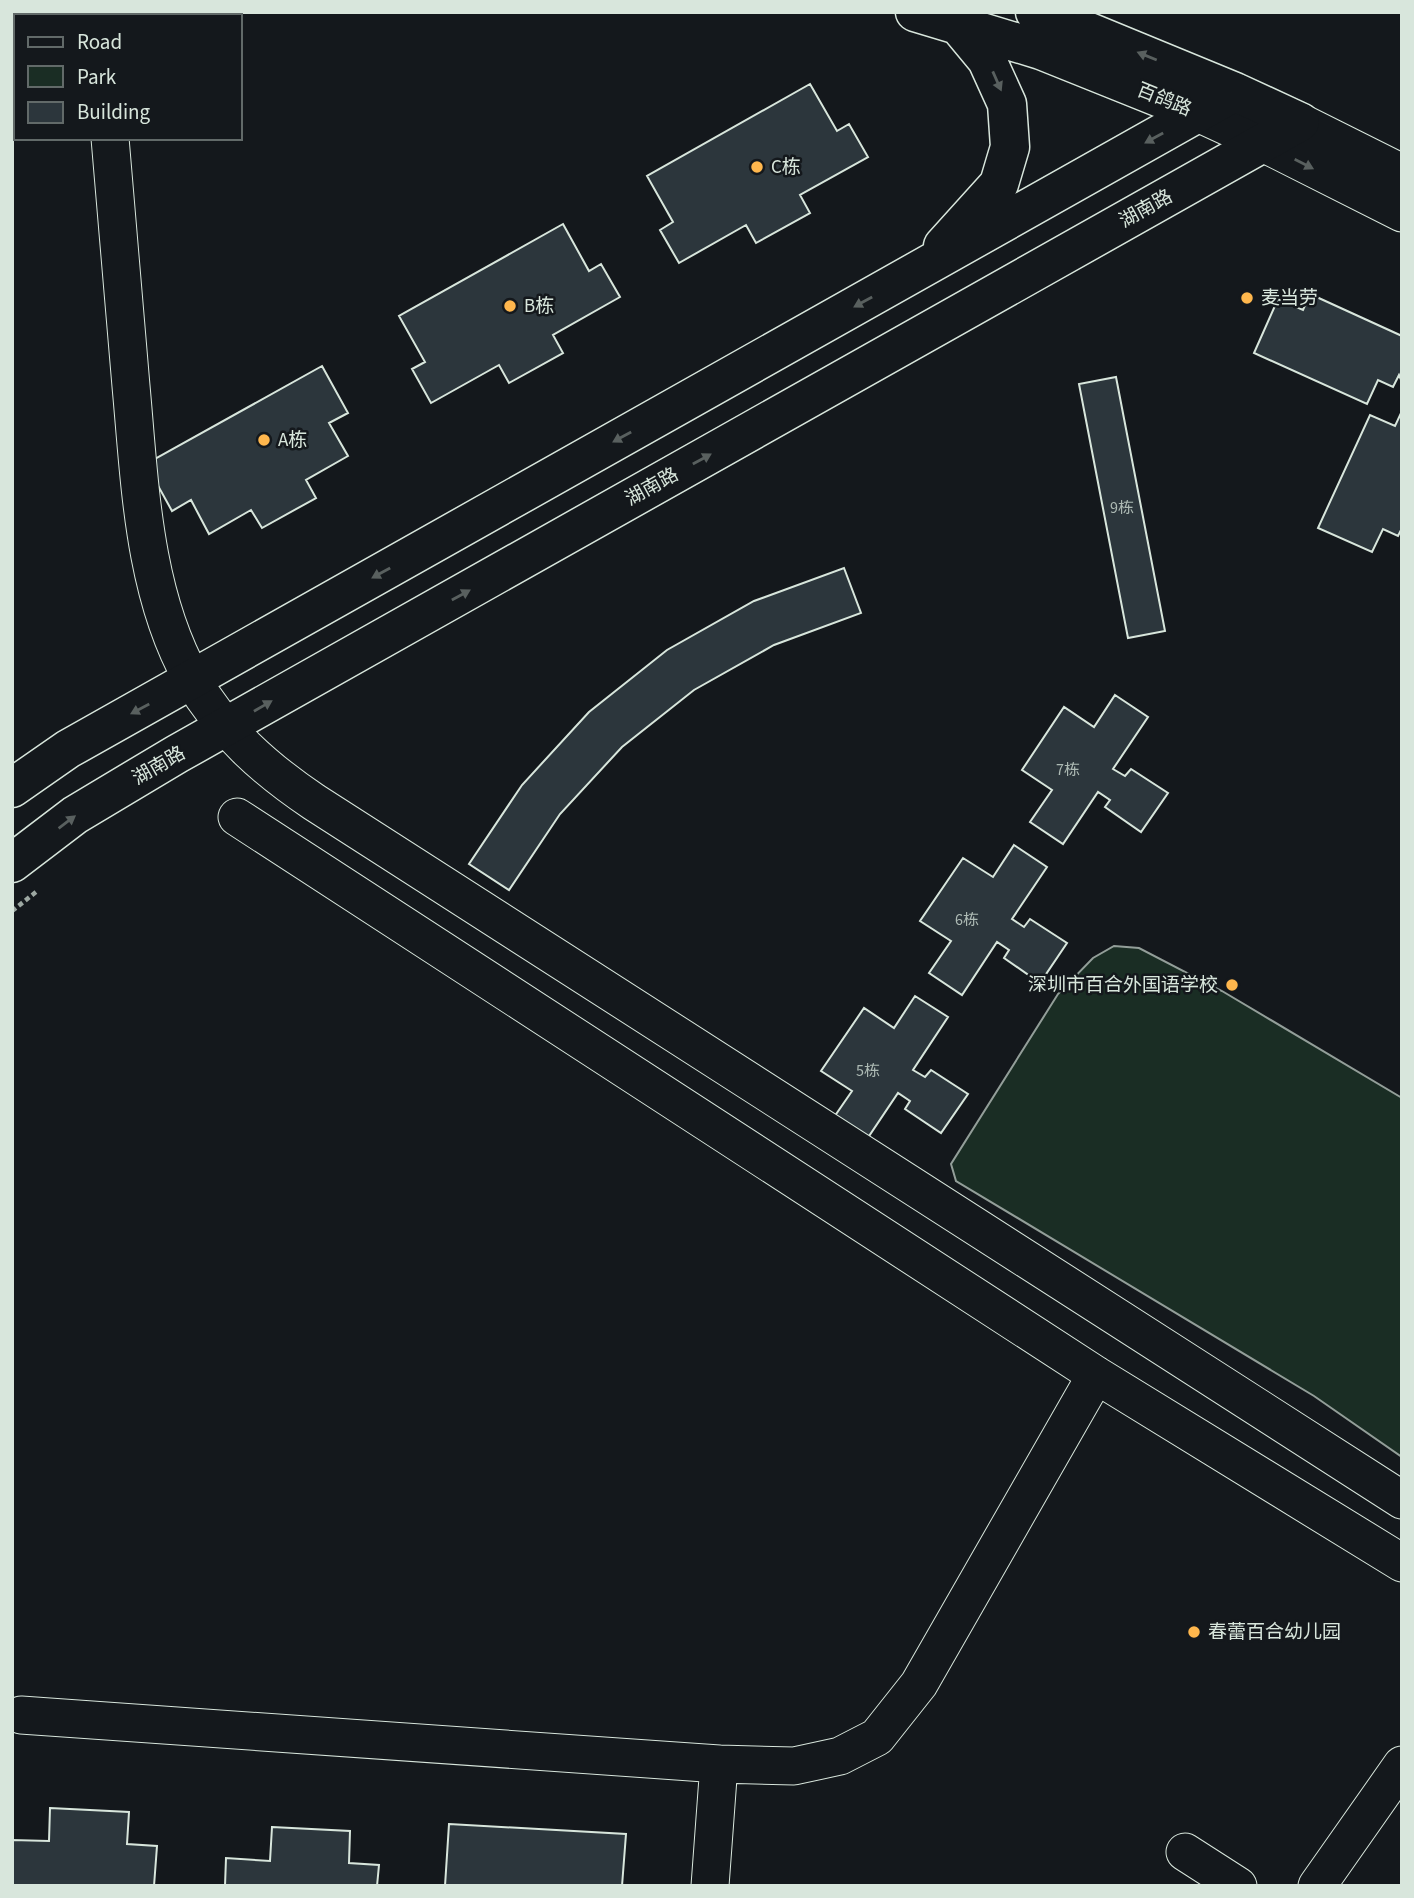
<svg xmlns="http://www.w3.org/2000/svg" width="1414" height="1898" font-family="'Source Sans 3','Noto Sans SC',sans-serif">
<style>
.green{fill:#1a2d24;stroke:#939e99;stroke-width:2}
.building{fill:#2c363c;stroke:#d8e6dc;stroke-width:2}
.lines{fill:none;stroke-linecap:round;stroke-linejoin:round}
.minor-casing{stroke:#d8e6dc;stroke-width:39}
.major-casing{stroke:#d8e6dc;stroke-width:41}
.path{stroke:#9da8a2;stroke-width:4.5;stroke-dasharray:5 3.5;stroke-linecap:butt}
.minor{stroke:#14181c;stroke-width:37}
.major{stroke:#14181c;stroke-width:38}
.oneway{fill:#59605f}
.poi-dot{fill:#ffb74d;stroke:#14181c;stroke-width:2.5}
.labels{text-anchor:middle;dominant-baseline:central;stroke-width:5;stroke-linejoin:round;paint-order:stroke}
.number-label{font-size:16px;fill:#adbab4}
.street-label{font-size:19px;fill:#d8e6dc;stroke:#14181c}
.poi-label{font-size:19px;fill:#d8e6dc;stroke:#14181c;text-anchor:start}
</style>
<rect width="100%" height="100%" fill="#14181c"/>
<path class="green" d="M1114 946 1139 948 1222 991 1402 1098V1457L1314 1396 956 1181 951 1164 1058 994 1093 958Z"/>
<path class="building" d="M810 84 837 131 849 124 868 157 800 195 810 213 756 243 746 225 679 263 660 230 673 222 647 176Z
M563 224 589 271 601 264 620 297 553 335 563 353 509 383 499 365 431 403 412 369 425 362 399 316Z
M1310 294 1402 336V382L1399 375 1393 387 1378 380 1367 404 1254 353 1278 299 1303 310Z
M322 366 348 413 329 423 348 456 306 480 316 498 262 528 251 510 209 534 191 500 172 511 146 464Z
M1116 377 1165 631 1128 638 1079 384Z
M1402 411V528L1398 536 1383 529 1372 552 1318 528 1370 415 1395 426Z
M844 568 861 613 774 645 694 690 622 747 560 814 509 890 469 864 522 785 589 712 667 650 754 601Z
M1115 695 1148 717 1113 769 1125 776 1131 769 1168 793 1141 832 1105 807 1110 800 1098 792 1063 844 1030 822 1052 790 1022 770 1064 707 1094 727Z
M1014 845 1047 867 1012 919 1024 927 1030 919 1067 943 1040 983 1004 958 1009 950 997 942 962 995 929 973 951 941 920 921 963 858 993 877Z
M915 996 948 1017 913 1070 925 1077 931 1070 968 1094 941 1133 905 1109 910 1101 898 1093 863 1145 830 1123 852 1091 821 1071 864 1008 894 1028Z
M50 1808 129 1812 127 1844 157 1846 154 1886H12V1840L49 1841Z
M449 1824 626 1834 622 1886H445Z
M272 1827 350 1831 349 1863 379 1865 377 1886H225L226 1858 270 1861Z"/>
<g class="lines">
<defs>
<path id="minor" d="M158 12 159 16
M1198 113 1263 143 1402 213
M12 116 16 118
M1300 122 1402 173
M110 138C117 221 124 304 131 386 140 484 143 592 192 679 222 731 265 769 314 802L1402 1500
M237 817 1096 1375 1402 1563
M21 1715 719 1764 794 1766 840 1756 877 1737 919 1684 1096 1375
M1185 1852 1238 1886
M710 1886 719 1764
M1317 1886 1402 1765"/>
<path id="major" d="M915 12 1041 50 1198 113
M1035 12 1060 20 1235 92 1300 122
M943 246 999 184 1010 147 1007 104 987 60 958 25
M12 788 68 749 1235 92
M12 863 75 815 177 754 1300 122"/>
</defs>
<use href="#minor" class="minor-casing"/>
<use href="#major" class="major-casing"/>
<path class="path" d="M12 911 36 892"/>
<use href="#minor" class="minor"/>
<use href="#major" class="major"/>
</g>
<defs><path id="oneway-solid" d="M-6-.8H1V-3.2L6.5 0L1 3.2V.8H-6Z" transform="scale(1.75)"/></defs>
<g class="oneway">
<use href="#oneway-solid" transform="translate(1147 56) rotate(-158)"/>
<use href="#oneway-solid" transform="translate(997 81) rotate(66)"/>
<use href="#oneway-solid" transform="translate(1154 138) rotate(151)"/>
<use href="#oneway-solid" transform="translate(1304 164) rotate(27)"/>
<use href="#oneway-solid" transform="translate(863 302) rotate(151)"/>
<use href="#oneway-solid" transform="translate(622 437) rotate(151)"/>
<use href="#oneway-solid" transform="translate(702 459) rotate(-29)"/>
<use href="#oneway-solid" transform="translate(381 573) rotate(151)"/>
<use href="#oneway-solid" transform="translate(461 595) rotate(-29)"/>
<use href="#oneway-solid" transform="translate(263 706) rotate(-30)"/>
<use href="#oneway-solid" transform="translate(140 709) rotate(152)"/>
<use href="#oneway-solid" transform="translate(67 822) rotate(-37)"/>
</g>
<g class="poi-dot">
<circle cx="757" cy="167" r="7"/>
<circle cx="1247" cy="298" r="7"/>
<circle cx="510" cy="306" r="7"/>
<circle cx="264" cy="440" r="7"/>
<circle cx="1232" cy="985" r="7"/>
<circle cx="1194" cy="1632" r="7"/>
</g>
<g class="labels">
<g class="number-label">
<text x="1122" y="508">9栋</text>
<text x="1068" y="770">7栋</text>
<text x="967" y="920">6栋</text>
<text x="868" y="1071">5栋</text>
</g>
<g class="street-label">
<text transform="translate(1164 100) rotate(22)">百鸽路</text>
<text transform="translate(1146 209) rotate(-29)">湖南路</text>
<text transform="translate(652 487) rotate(-29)">湖南路</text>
<text transform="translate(159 766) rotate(-30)">湖南路</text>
</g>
<g class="poi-label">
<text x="771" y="167">C栋</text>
<text x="1261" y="298">麦当劳</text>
<text x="524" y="306">B栋</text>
<text x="278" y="440">A栋</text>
<text x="1218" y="985" text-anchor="end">深圳市百合外国语学校</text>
<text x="1208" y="1632">春蕾百合幼儿园</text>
</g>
</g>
<rect width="1414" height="1898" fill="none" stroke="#d8e6dc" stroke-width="28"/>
<rect x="14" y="14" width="228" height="126" fill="#14181c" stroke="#626a69" stroke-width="2"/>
<rect x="28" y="37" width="35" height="10" fill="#14181c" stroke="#626a69" stroke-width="2"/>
<text x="77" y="49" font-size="21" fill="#d8e6dc">Road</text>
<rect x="28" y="66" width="35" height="21" fill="#1a2d24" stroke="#626a69" stroke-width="2"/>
<text x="77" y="84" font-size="21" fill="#d8e6dc">Park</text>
<rect x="28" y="102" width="35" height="21" fill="#2c363c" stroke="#626a69" stroke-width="2"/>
<text x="77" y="119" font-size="21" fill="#d8e6dc">Building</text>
</svg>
